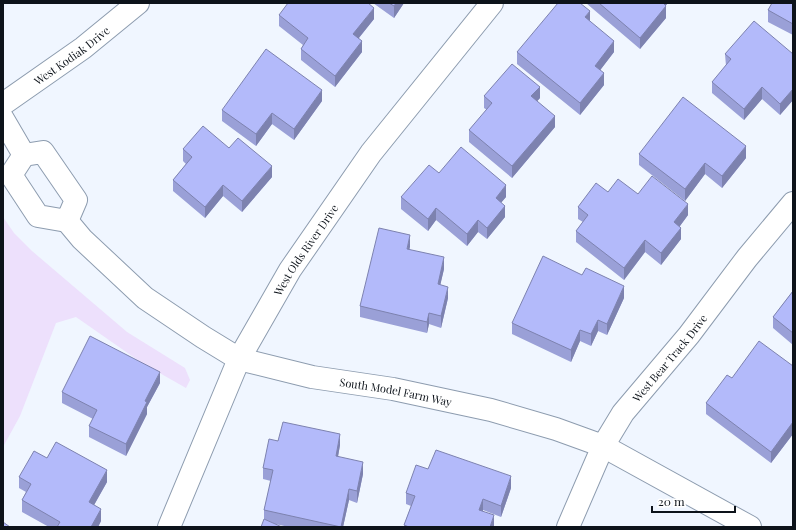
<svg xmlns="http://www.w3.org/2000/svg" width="796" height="530" font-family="'Playfair Display',serif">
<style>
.green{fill:#ede0fc}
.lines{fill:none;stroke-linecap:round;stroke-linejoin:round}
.street-casing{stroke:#8d9caf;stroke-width:24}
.secondary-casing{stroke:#8d9caf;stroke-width:24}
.street{stroke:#fff;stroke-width:22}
.secondary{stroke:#fff;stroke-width:22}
.wall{fill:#9aa0d7}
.shaded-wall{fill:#7d82af}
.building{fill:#b3bafa;stroke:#7d82af}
.labels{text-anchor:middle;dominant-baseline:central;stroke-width:3;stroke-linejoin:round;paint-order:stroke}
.street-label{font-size:11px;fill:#0d131a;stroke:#fff}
</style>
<rect width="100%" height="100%" fill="#f0f6ff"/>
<path class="green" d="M3 217 14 233 32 251 127 332 185 368 190 380 186 388 142 363 76 317 56 323 20 416 3 447Z"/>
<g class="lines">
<defs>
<g id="street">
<path d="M3 119 24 155"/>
<path d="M43 152 76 200 67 221 38 216 11 175 24 155Z"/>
<path id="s1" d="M67 221 82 239 145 298 203 337 239 359 312 377 393 389 491 410 556 429 603 446 750 527"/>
<path id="s2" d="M169 527 239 359 290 270 371 153 492 3"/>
<path id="s3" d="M568 527 603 446 623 413 689 335 747 258 793 203"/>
</g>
<g id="secondary">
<path id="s4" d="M3 104 83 48 138 3"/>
</g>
</defs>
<use href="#street" class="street-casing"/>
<use href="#secondary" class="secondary-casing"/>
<use href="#street" class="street"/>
<use href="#secondary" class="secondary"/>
</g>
<path class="wall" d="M373 3H404L394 18Z
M586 3H668L665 6 666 18 640 49Z
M793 3V35L768 22V10Z
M279 15 374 19 359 38 362 52 335 87 301 60V49L303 45 279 26Z
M590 21 614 52 600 70 604 85 580 115 517 64V52Z
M725 54H793V100L780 115 762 99 744 120 712 93V82L726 66Z
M484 96 540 98 537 101 555 127 512 178 469 142V130L487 110 484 108Z
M322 101 294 140 272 124 256 146 222 121V110Z
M229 148 272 177 242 212 223 196 205 218 173 191V180L186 164 183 161V149Z
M639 154 746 158 722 188 705 174 685 201 639 165Z
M439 173 506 197 501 202 505 217 487 239 478 232 467 246 436 220 428 231 401 209V197Z
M608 192 638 194 688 215 680 226 681 239 661 265 645 252 624 280 576 242V231L583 222 578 219V207Z
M410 247 409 249 444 269 440 285 448 298 441 328 429 324 427 333 360 317V306Z
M793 291V345L773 328V317Z
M624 298 607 335 598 331 591 346 580 341 571 362 512 334V323Z
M793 366V434L771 463 706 414V403L732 378Z
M160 383 147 407V414L126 456 89 437V426L93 419 62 403V392Z
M278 441 340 445 338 457 363 474 357 503 349 500 343 527H289L275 524 264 519V510L271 481 263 479V468Z
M47 458 107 482 94 505 101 521 98 527H49L22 512V500L26 492 19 488V477Z
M428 469 511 488 501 517 483 510V511L494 527H404V525L411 506 406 504V493Z"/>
<path class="shaded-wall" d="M396 3H404L394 18V6Z
M660 3H668L660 12Z
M666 6V18L640 49V38Z
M374 8V19L353 45V34Z
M590 11V22L585 17Z
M362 41V52L335 87V76Z
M614 41V52L595 77V66Z
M604 73V85L580 115V103Z
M540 87V98L531 108V96Z
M762 87V99L744 120V109Z
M793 89V100L780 115V104Z
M322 90V101L294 140V129Z
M272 113V124L256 146V134Z
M555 116V127L512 178V166Z
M746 146V158L722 188V176Z
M705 163V174L685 201V189Z
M272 166V177L242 212V201Z
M223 185V196L205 218V207Z
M506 185V197L496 209V198Z
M688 204V215L674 234V222Z
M505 206V217L487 239V228Z
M436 208V220L428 231V219Z
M478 220V232L467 246V234Z
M681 228V239L661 265V253Z
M410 235V247L407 260V249Z
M645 240V252L624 280V268Z
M444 257V269L438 295V284Z
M624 286V298L607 335V324Z
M448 287V298L441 328V316Z
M429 313V324L427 333V322Z
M598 320V331L591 346V334Z
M580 330V341L571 362V350Z
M160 372V383L147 407V414L126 456V444L145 401Z
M793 422V434L771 463V452Z
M340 434V445L336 467V456Z
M363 462V474L357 503V491Z
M107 470V482L89 514V502Z
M511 476V488L501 517V506Z
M349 489V500L343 527H341Z
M483 499V510L479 521V510Z
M101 509V521L98 527H91Z
M494 515V527H490Z"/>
<path class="building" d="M288 3H368L374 8 353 34 362 41 335 76 301 49 308 38 279 15Z
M389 3H396L394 6Z
M558 3H580L590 11 585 17 614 41 595 66 604 73 580 103 517 52Z
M599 3H663L666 6 640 38Z
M772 3H793V24L768 10Z
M754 21 793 54V89L780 104 762 87 744 109 712 82 731 59 725 54Z
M266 49 322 90 294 129 272 113 256 134 222 110Z
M512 64 540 87 531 96 555 116 512 166 469 130 492 103 484 96Z
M683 97 746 146 722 176 705 163 685 189 639 154Z
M203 126 229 148 238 138 272 166 242 201 223 185 205 207 173 180 192 157 183 149Z
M461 147 506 185 496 198 505 206 487 228 478 220 467 234 436 208 428 219 401 197 429 165 439 173Z
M652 176 688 204 674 222 681 228 661 253 645 240 624 268 576 231 588 215 578 207 596 183 608 192 618 179 638 194Z
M379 228 410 235 407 249 444 257 438 284 448 287 441 316 429 313 427 322 360 306Z
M543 256 582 275 586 268 624 286 607 324 598 320 591 334 580 330 571 350 512 323Z
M793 291V333L773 317Z
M90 336 160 372 145 401 147 402 126 444 89 426 97 410 62 392Z
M759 341 793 366V422L771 452 706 403 727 375 732 378Z
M283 422 340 434 336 456 363 462 357 491 349 489 341 527 264 510 273 470 263 468 269 439 278 441Z
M56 442 107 470 89 502 101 509 91 527H57L60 522 22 500 31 484 19 477 34 451 47 458Z
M436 450 511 476 501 506 483 499 479 510 494 515 490 527H409L404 525 415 496 406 493 416 465 428 469Z
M264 519 282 527H261Z
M3 522 10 527H3Z"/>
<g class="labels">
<g class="street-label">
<text stroke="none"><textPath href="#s4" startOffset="84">West Kodiak Drive</textPath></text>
<text stroke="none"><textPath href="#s2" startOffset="310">West Olds River Drive</textPath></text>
<text stroke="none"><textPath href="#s3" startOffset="199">West Bear Track Drive</textPath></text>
<text stroke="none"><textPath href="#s1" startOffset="382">South Model Farm Way</textPath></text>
</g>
</g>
<rect width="796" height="530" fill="none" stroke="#0d131a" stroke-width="8"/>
<path d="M652 506v6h83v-6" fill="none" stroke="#0d131a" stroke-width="2"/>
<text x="658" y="506" font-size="12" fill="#0d131a" stroke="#ffffff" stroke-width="3" paint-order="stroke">20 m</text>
</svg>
